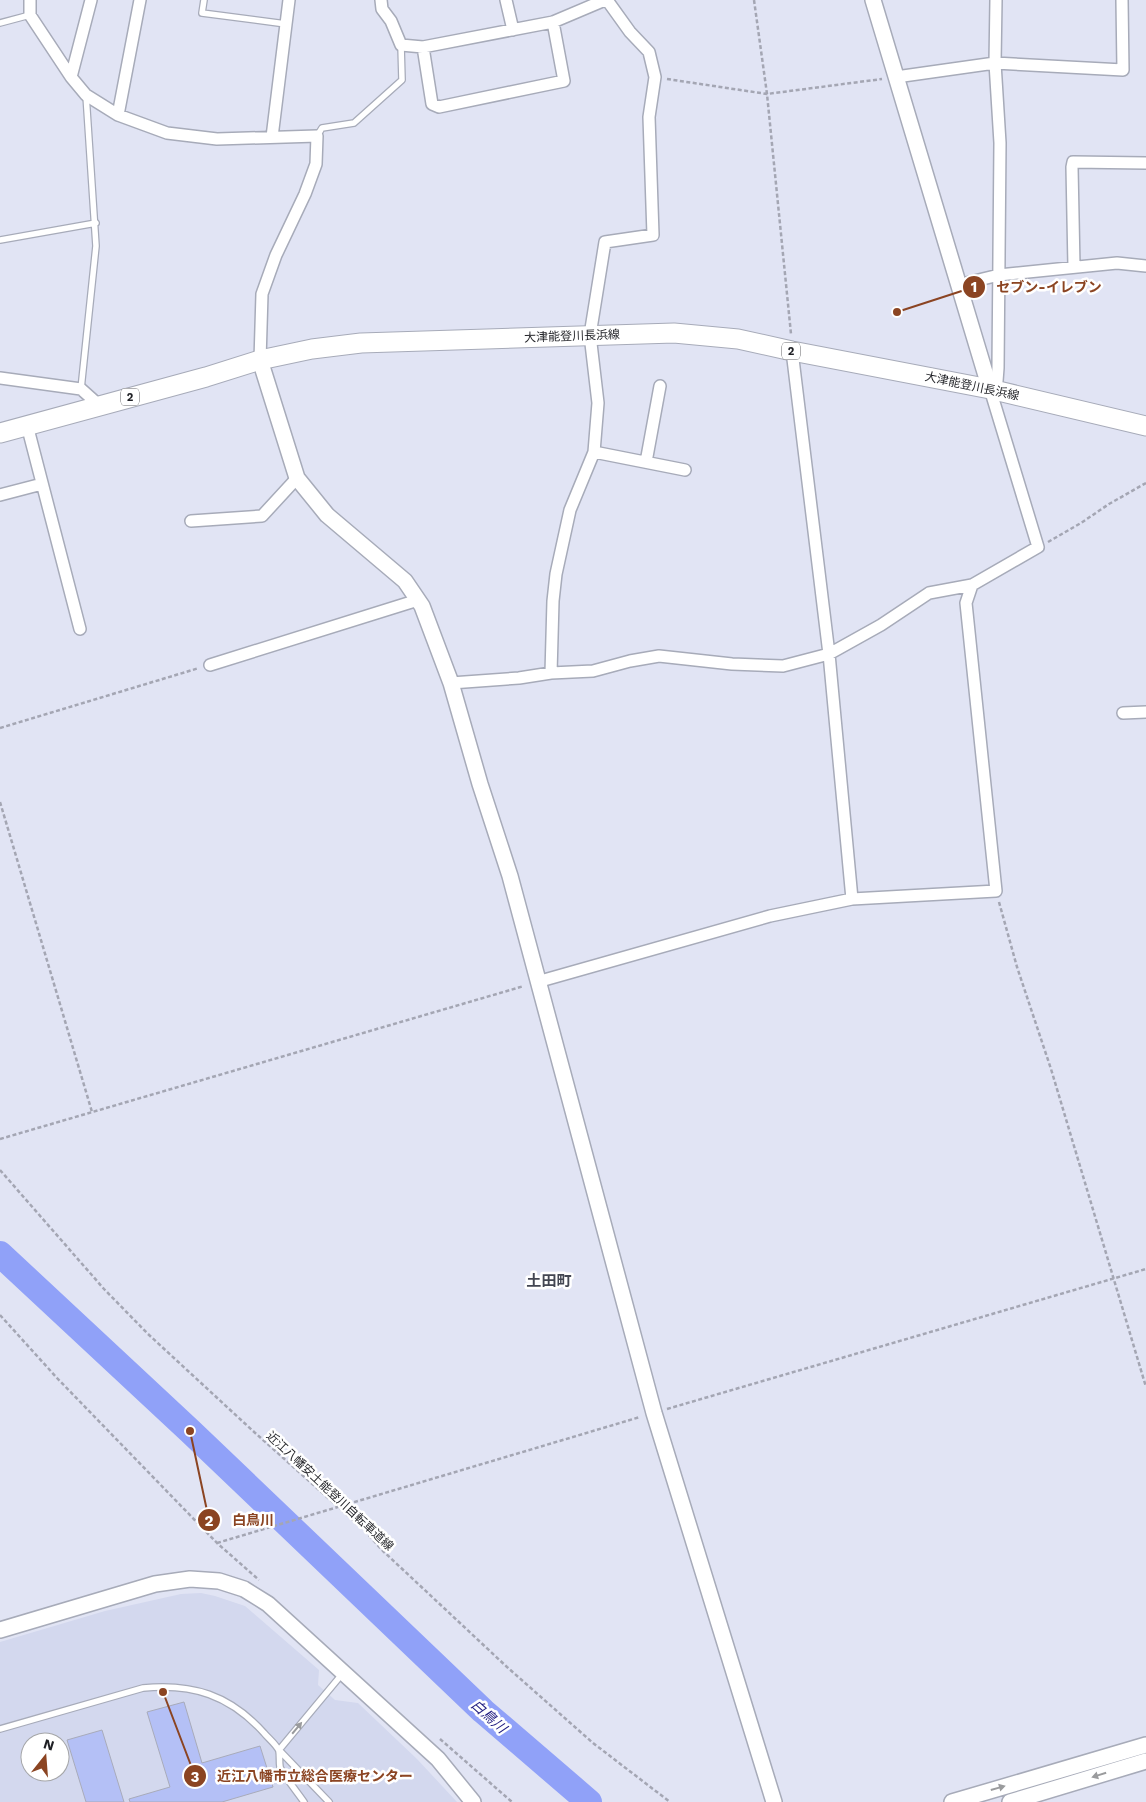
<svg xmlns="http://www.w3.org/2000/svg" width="1146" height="1802" font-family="'Work Sans','Noto Sans JP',sans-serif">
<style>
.built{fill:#d3d8ee;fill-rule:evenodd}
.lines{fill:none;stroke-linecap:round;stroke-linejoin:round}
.river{stroke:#90a1f8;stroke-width:26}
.building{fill:#b4c0f6;stroke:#a8abba}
.service-casing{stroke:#a7abb9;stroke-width:8}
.minor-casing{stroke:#a7abb9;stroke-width:14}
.tertiary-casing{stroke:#a7abb9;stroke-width:18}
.primary-casing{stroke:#a7abb9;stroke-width:21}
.path{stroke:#a4a6b3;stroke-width:2.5;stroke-dasharray:4 2.5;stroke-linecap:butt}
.service{stroke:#fff;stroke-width:5.5}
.minor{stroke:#fff;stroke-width:11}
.tertiary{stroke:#fff;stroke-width:15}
.primary{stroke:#fff;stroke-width:19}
.oneway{fill:#9a9b9d}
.labels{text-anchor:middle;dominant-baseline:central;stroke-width:5;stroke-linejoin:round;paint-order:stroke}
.shield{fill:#fff;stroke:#626366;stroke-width:1}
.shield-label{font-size:11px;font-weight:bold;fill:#1f2025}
.street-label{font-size:12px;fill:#1f2025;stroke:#fff}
.water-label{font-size:14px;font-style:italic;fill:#242083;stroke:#fff}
.quarter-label{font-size:15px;font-weight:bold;fill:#434652;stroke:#fff}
.leader{fill:none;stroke:#8b4422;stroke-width:2}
.callout-dot{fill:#8b4422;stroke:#fff;stroke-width:2}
.mark-label{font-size:15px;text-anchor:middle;font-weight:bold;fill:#fff}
.callout-label{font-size:14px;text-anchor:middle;font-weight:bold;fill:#8b4422;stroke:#fff;stroke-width:5;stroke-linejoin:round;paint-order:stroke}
</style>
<rect width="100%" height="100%" fill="#e1e4f4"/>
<path class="built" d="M201 1593 215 1596 245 1606 319 1670 318 1685 335 1700 358 1703 417 1759 457 1802H0V1642L105 1611 181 1594ZM30 1742H60V1772H30Z"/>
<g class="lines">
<path class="river" d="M0 1254 190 1431 483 1711 589 1802"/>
</g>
<path class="building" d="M184 1702 202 1763 260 1746 273 1787 222 1802H130L129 1799 170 1787 147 1712Z
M102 1730 124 1802H86L67 1740Z"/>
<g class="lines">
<defs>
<path id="service" d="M204 0 202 13 286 24
M0 23 30 15
M317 136 322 128 354 123 402 80 401 45
M0 240 96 223
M81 389 96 246 86 95
M0 1729 143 1688C192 1683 230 1695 264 1733 268 1738 277 1745 279 1751 280 1756 279 1762 280 1767 284 1776 298 1793 304 1802
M329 1802 279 1750 343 1673"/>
<path id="minor" d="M30 0V15L71 77 86 95 118 115 167 133 217 139 317 136 316 164 305 194 276 255 262 294 260 360
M381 0 382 9 391 21 401 45 423 47 553 22 605 0
M506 0 513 30
M423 47 432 104 439 107 564 81 553 22
M71 77 91 0
M896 77 995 63 1123 70 1122 0
M118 115 140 0
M272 137 289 0
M1074 267 1072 167 1073 162 1146 163
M958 285 999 275 1117 263 1146 266
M792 351 829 654 852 899
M0 378 81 389 100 406
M27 425 80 629
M594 452 685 470
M646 462 660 386
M0 495 42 484
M191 521 262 516 297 478
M210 665 418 600
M551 673 553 601 556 574 570 510 594 452 598 403 590 335 605 242 653 235 649 117 655 77 649 52 630 32 607 0
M451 683 519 678 551 673 593 671 630 661 659 656 732 664 783 666 829 654 881 625 929 593 972 585 1038 547 990 389 997 381 998 368 1000 143 995 63 996 0
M1123 713 1146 712
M537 982 770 916 852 899 996 891 966 603 972 585"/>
<path id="tertiary" d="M873 0 990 389
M260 360 297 478 327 515 405 581 422 606 451 683 480 784 510 876 654 1413 774 1802
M0 1630 155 1584 190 1579 219 1581 244 1589 268 1604 438 1759 473 1802
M952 1802 1146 1745
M1010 1802 1146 1761"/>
<path id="primary" d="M0 433 206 377 260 360 312 349 361 343 674 333 738 339 792 351 990 389 1146 426"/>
</defs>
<use href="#service" class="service-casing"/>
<use href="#minor" class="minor-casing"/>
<use href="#tertiary" class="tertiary-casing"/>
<use href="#primary" class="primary-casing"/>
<path class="path" d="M754 0 767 94 791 334
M667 79 767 94 882 79
M1048 542 1081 523 1109 504 1146 483
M0 728 199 668
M0 802 92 1112
M999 902 1017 967 1051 1069 1146 1387
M0 1139 524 986
M0 1170 104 1289 148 1334 253 1431 364 1530 383 1551 507 1667 593 1743 670 1802
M0 1315 57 1378 217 1543 259 1580
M667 1409 1146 1269
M217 1543 640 1417
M440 1739 512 1802"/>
<use href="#service" class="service"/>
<use href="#minor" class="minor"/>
<use href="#tertiary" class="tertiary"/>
<use href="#primary" class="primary"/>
</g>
<defs><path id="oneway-solid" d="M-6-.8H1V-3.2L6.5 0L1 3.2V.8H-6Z" transform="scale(1.25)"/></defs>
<g class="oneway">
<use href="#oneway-solid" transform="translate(297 1728) rotate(-50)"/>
<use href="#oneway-solid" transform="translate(1099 1775) rotate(163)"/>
<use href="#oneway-solid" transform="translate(998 1788) rotate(-16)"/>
</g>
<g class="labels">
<g class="shield">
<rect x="782" y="342.5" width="18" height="17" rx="4"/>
<rect x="121" y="388.5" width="18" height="17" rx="4"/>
</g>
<g class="shield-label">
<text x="791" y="351">2</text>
<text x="130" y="397">2</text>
</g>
<g class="street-label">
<text transform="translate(572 336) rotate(-2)">大津能登川長浜線</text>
<text transform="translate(972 386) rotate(12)">大津能登川長浜線</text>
<text transform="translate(330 1491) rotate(43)">近江八幡安土能登川自転車道線</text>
</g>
<g class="water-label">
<text transform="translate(489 1716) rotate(42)">白鳥川</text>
</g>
<g class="quarter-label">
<text x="549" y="1281">土田町</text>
</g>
</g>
<path class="leader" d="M897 312L974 287M190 1431L209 1520M163 1692L195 1776"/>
<g class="callout-dot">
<circle cx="897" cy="312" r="5"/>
<circle cx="190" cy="1431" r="5"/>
<circle cx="163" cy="1692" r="5"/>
<circle cx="974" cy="287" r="12"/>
<circle cx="209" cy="1520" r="12"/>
<circle cx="195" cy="1776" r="12"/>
</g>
<g class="mark-label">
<text x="974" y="292">1</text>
<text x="209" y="1526">2</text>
<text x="195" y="1782">3</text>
</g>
<g class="callout-label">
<text x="1049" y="292">セブン-イレブン</text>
<text x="253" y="1525">白鳥川</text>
<text x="315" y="1781">近江八幡市立総合医療センター</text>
</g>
<g transform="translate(45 1757) rotate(17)"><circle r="24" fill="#ffffff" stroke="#a5a6a8"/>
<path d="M0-4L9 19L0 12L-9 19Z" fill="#8b4422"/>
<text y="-8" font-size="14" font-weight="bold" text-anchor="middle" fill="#1f2025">N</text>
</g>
</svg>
